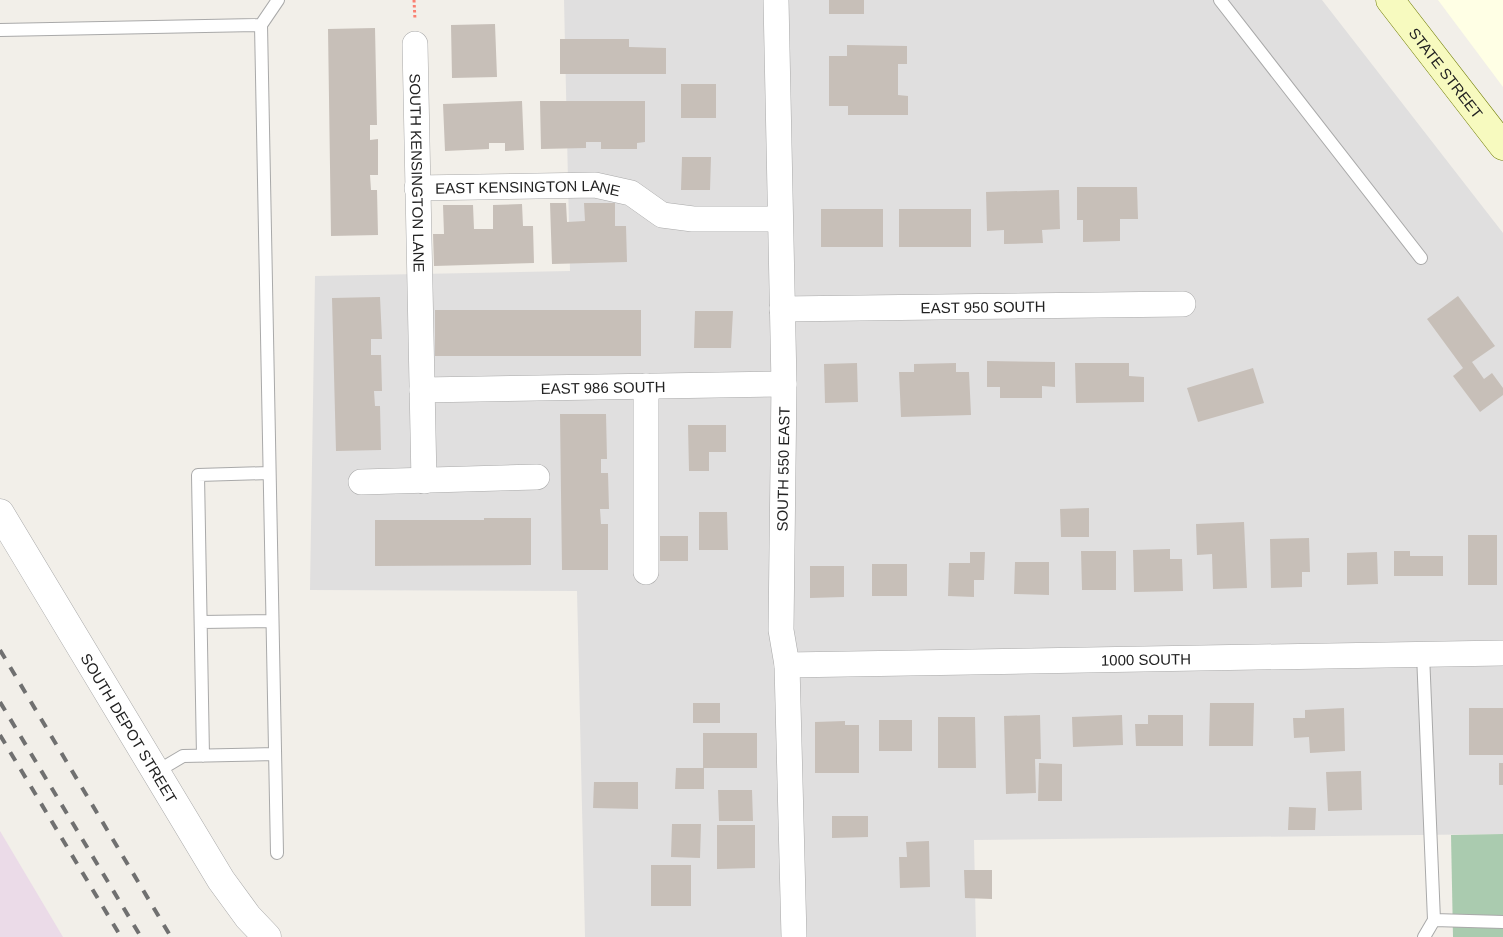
<svg xmlns="http://www.w3.org/2000/svg" width="1503" height="937" font-family="Helvetica,sans-serif">
<style>
.residential{fill:#e0dfdf}
.industrial{fill:#ebdbe8}
.education{fill:#ffffe5}
.cemetery{fill:#aacbaf}
.building{fill:#c7bfb8}
.lines{fill:none;stroke-linecap:round;stroke-linejoin:round}
.service-casing{stroke:#a9a9a9;stroke-width:14}
.minor-casing{stroke:#a9a9a9;stroke-width:26}
.tertiary-casing{stroke:#a9a9a9;stroke-width:29}
.secondary-casing{stroke:#707d05;stroke-width:29}
.path{stroke:#fa8072;stroke-width:3;stroke-dasharray:2.5 2.5;stroke-linecap:butt}
.service{stroke:#fff;stroke-width:12}
.minor{stroke:#fff;stroke-width:25}
.tertiary{stroke:#fff;stroke-width:28}
.secondary{stroke:#f7fabf;stroke-width:28}
.rail{stroke:#707070;stroke-width:4;stroke-dasharray:10 10;stroke-linecap:butt}
.labels{text-anchor:middle;dominant-baseline:central;stroke-width:4.5;stroke-linejoin:round;paint-order:stroke}
.street-label{font-size:15px;fill:#222;stroke:#fff}
</style>
<rect width="100%" height="100%" fill="#f2efe9"/>
<path class="residential" d="M564 0H1322L1503 233V834L974 840 976 937H585L577 591 310 590 315 276 570 271Z"/>
<path class="industrial" d="M0 831 63 937H0Z"/>
<path class="education" d="M1438 0H1503V87Z"/>
<path class="cemetery" d="M1503 834V937H1453L1451 835Z"/>
<path class="building" d="M829 0H864V14H829Z
M495 24 497 77 452 78 451 25Z
M375 28 377 125H370V140L378 139V175H370L371 190H377L378 235 331 236 328 29Z
M560 39H629V47L666 48V74H560Z
M847 45 907 46V64H898V95L908 96V115H848V106H829V56H847Z
M681 84H716V118H681Z
M522 101 524 150 505 151V143H489V149L445 151 443 104Z
M540 101H645V142L637 143V149H601V142H586V148L541 149Z
M682 157H711L710 190H681Z
M1077 187H1137L1138 219H1120V241L1083 242V220H1077Z
M1059 190 1060 229 1042 230 1043 243 1004 244V230L987 231 986 192Z
M550 203H566L567 222 585 221 584 203H615V226H626L627 262 552 264Z
M522 204 523 226H533L534 263 434 266 433 234H444L443 205H473L474 229H493V205Z
M821 209H883V247H821Z
M899 209H971V247H899Z
M1458 296 1495 346 1472 362 1484 379 1492 373 1503 388V395L1480 412 1453 376 1463 368 1427 319Z
M380 297 382 339H371V355H381L382 391H374L375 406H380L381 450 336 451 332 298Z
M435 310H641V356H435Z
M695 311H733L731 348H694Z
M987 361 1055 362V387L1042 386V398H1000V387H987Z
M857 363 858 402 825 403 824 364Z
M956 363V372H969L971 415 901 417 899 372H914V364Z
M1075 363H1129V376L1144 377V402L1076 403Z
M1253 368 1264 403 1198 422 1187 388Z
M560 414H606L607 459H601V473H608L609 509H600L601 524H608V570H562Z
M688 425H726V452H709V471H689Z
M1089 508V537H1061L1060 509Z
M699 512H727L728 550H699Z
M484 518H531V565L375 566V520H484Z
M1244 522 1247 588 1213 589 1212 554 1197 555 1196 524Z
M1468 535H1497V585H1468Z
M660 536H688V561H660Z
M1309 538 1310 572H1302V587L1271 588 1270 539Z
M1170 549V559H1182L1183 591 1134 592 1133 550Z
M1081 551H1116V590H1082Z
M1394 551H1410V556H1443V576H1394Z
M970 552H985L984 580H974V597L948 596 949 563H970Z
M1377 552 1378 584 1347 585V553Z
M1015 562H1049V595L1014 594Z
M872 564H907V596H872Z
M810 566H844V597L810 598Z
M693 703H720V723H693Z
M1210 703H1254L1253 746H1209Z
M1344 708 1345 751 1310 753 1309 737 1294 738 1293 718H1305V710Z
M1469 708H1503V755H1469Z
M1040 715 1041 759H1035L1036 793 1006 794 1004 716Z
M1122 715 1123 745 1073 747 1072 717Z
M1148 715H1183V746H1136L1135 724H1148Z
M938 717H975L976 768H938Z
M879 720H912V751H879Z
M845 721V725H859V773H815V722Z
M703 733H757V768H703Z
M1039 763 1062 764V801H1038Z
M1499 763H1503V785H1499Z
M676 768H704V789H675Z
M1361 771 1362 810 1328 811 1326 772Z
M594 782H638V809L593 808Z
M718 790H752L753 821H719Z
M1289 807 1316 808 1315 830H1288Z
M832 816H868V837L832 838Z
M672 824H701L700 858 671 857Z
M717 825H755V868L717 869Z
M929 841 930 887 900 888 899 857H907L906 842Z
M651 865H691V906H651Z
M964 870H992V899L965 898Z"/>
<g class="lines">
<defs>
<path id="service" d="M1220 0 1421 258
M261 25 278 0
M0 30 261 25 277 853
M201 622 272 621
M1423 654 1434 920 1503 922
M203 756 198 475 269 473
M156 772 183 756 275 754
M1424 937 1434 920"/>
<g id="minor">
<path d="M776 0 784 384 781 630 787 665 794 937"/>
<path id="s1" d="M415 44 424 481"/>
<path id="s2" d="M417 188 595 185 631 193 662 215 693 219H780"/>
<path id="s3" d="M782 309 1183 304"/>
<path id="s4" d="M422 390 784 384"/>
<path d="M361 482 537 477"/>
<path d="M646 572V386"/>
<path id="s5" d="M787 665 1503 653"/>
</g>
<g id="tertiary">
<path id="s6" d="M0 513 221 880 248 917 267 937"/>
</g>
<g id="secondary">
<path id="s7" d="M1390 0 1503 146"/>
</g>
</defs>
<use href="#service" class="service-casing"/>
<use href="#minor" class="minor-casing"/>
<use href="#tertiary" class="tertiary-casing"/>
<use href="#secondary" class="secondary-casing"/>
<path class="path" d="M414 0 415 20"/>
<use href="#service" class="service"/>
<use href="#minor" class="minor"/>
<use href="#tertiary" class="tertiary"/>
<use href="#secondary" class="secondary"/>
<path class="rail" d="M0 650 171 937
M0 702 141 937
M0 735 121 937"/>
</g>
<g class="labels">
<g class="street-label">
<text stroke="none"><textPath href="#s7" startOffset="92">STATE STREET</textPath></text>
<text stroke="none"><textPath href="#s1" startOffset="129">SOUTH KENSINGTON LANE</textPath></text>
<text stroke="none"><textPath href="#s2" startOffset="111">EAST KENSINGTON LANE</textPath></text>
<text stroke="none"><textPath href="#s3" startOffset="201">EAST 950 SOUTH</textPath></text>
<text stroke="none"><textPath href="#s4" startOffset="181">EAST 986 SOUTH</textPath></text>
<text transform="translate(783 469) rotate(-89)">SOUTH 550 EAST</text>
<text stroke="none"><textPath href="#s5" startOffset="359">1000 SOUTH</textPath></text>
<text stroke="none"><textPath href="#s6" startOffset="251">SOUTH DEPOT STREET</textPath></text>
</g>
</g>
</svg>
